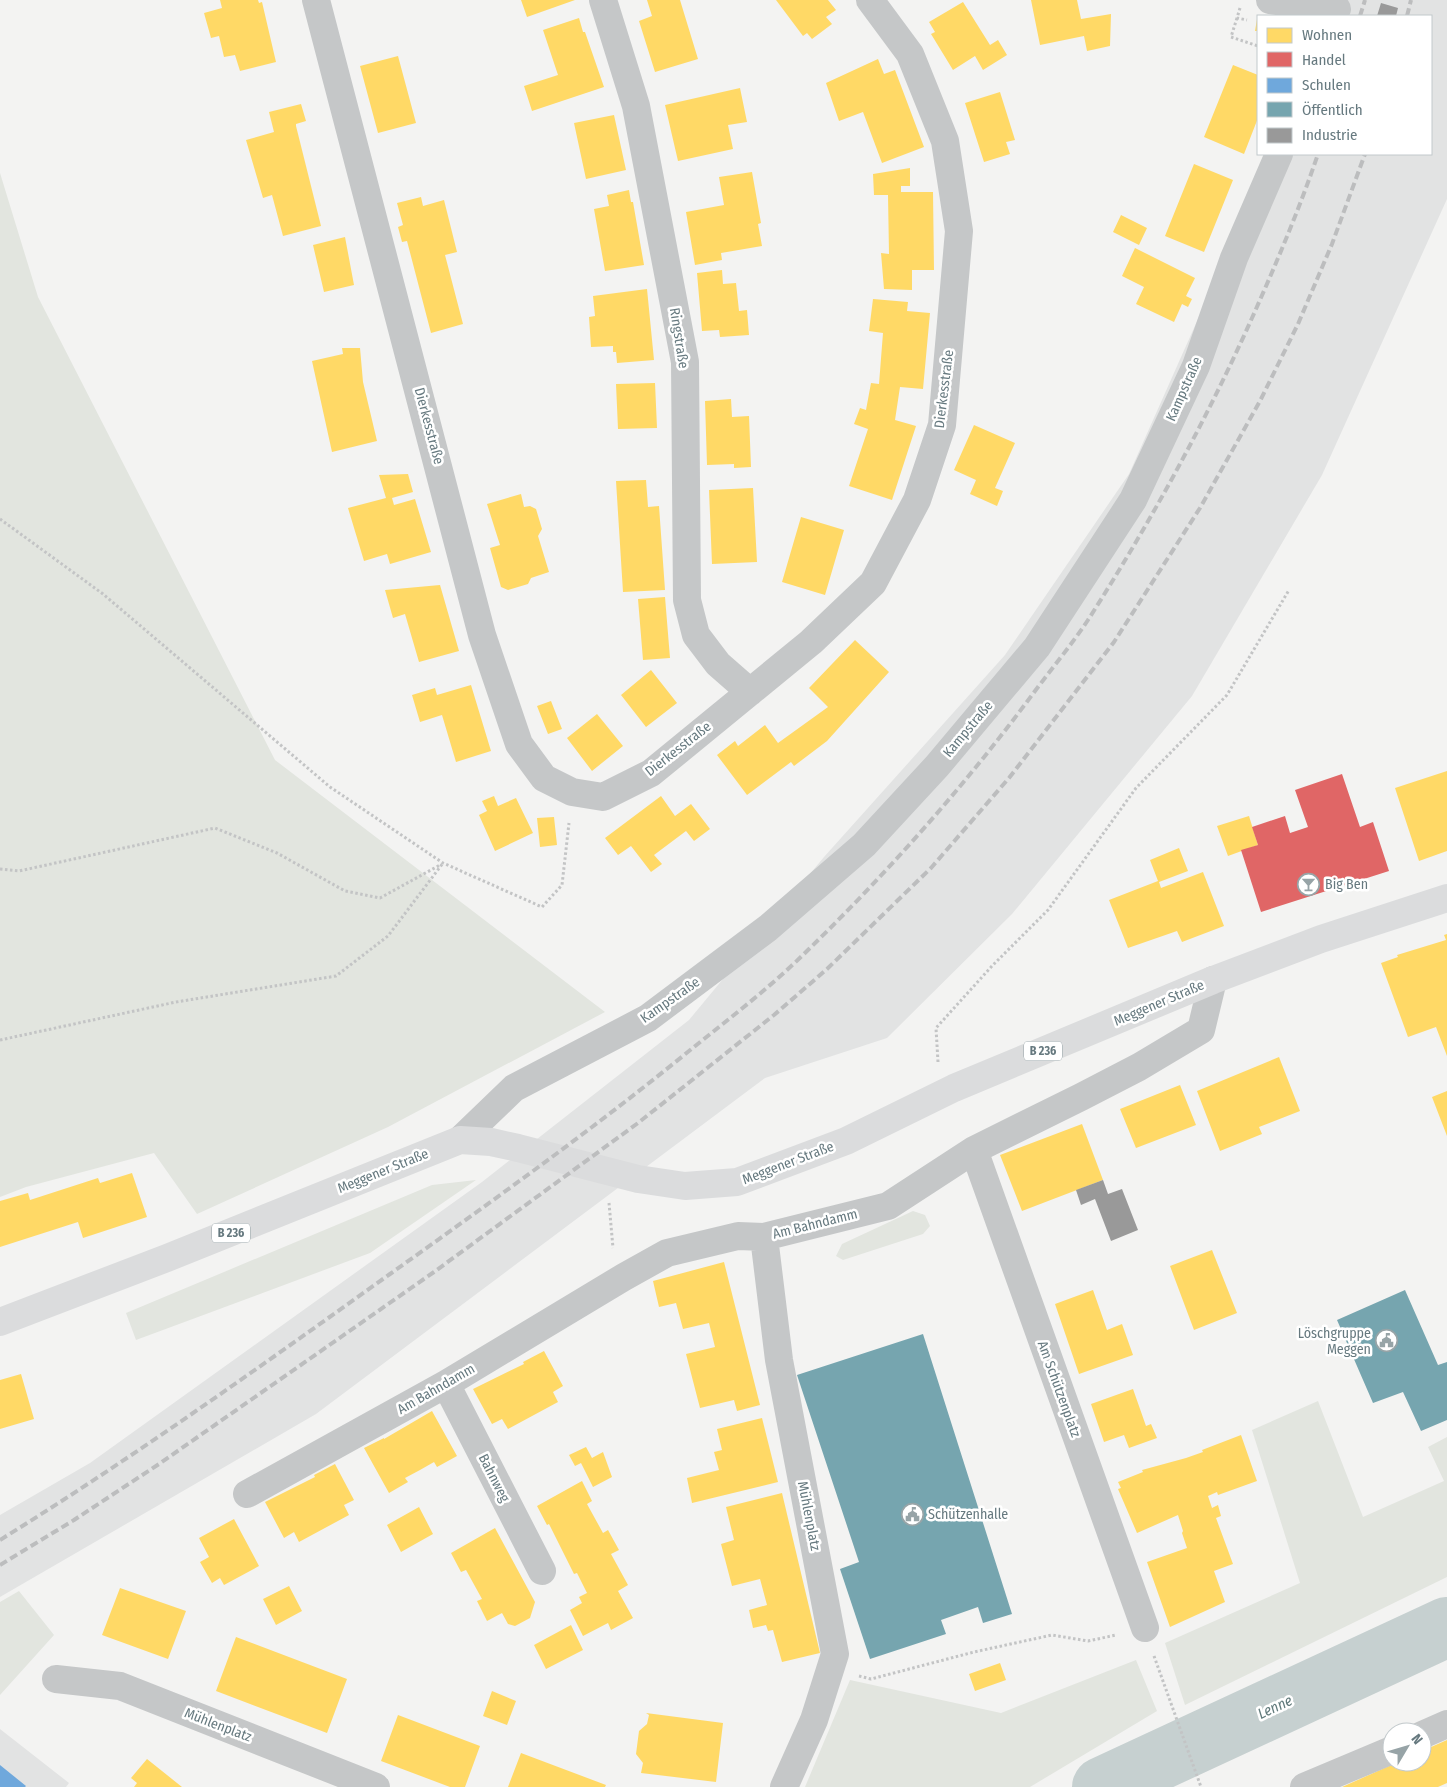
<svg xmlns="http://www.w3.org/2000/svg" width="1447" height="1787" font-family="'Fira Sans Condensed',sans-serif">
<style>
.built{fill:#e2e3e3}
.green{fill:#e2e5df}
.homes{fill:#ffd966}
.shops{fill:#e06666}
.schools{fill:#6fa8dc}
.public{fill:#76a5af}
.industry{fill:#999}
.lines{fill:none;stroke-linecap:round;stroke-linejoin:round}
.river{stroke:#c6d0d0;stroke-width:60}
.path{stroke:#c3c4c5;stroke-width:3;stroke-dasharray:2.5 2.5;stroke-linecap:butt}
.street{stroke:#c5c7c8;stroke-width:28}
.primary{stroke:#dbdcdd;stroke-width:28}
.rail{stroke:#bcbdbe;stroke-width:4;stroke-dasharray:8 4;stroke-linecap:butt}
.labels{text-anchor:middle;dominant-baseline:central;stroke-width:5;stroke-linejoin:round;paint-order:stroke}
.shield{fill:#fff;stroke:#94a1a5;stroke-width:1}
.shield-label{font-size:12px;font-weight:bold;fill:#66797f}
.street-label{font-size:14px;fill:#66797f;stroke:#fff}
.poi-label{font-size:14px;fill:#66797f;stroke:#fff;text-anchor:start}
.water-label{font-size:15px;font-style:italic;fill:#627b7c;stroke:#fff}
</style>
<rect width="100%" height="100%" fill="#f3f3f2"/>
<path class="built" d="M1327 0H1447V199L1322 475 1192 696 1012 914 887 1038 765 1078 316 1414 0 1597V1515L90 1463 482 1182 689 1020 824 857 1005 655 1129 474 1222 265 1266 154H1431V16H1321Z
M0 1729 69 1783 66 1787H0Z"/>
<path class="green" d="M0 173 38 297 275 760 605 1012 388 1127 197 1214 154 1153 26 1187 0 1197Z
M476 1180 370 1253 136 1340 126 1313 432 1185Z
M913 1211 925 1215 930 1226 923 1234 843 1260 836 1256 842 1244Z
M1318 1401 1363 1517 1444 1481 1428 1447 1447 1437V1577L1185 1705 1165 1643 1300 1583 1252 1430Z
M19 1591 54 1635 0 1695V1602Z
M1136 1660 1157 1711 1030 1787H805L850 1680 1001 1713Z"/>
<path class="homes" d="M220 0H258L259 3 262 2 276 62 240 71 235 55 224 57 219 36 211 38 204 13 222 8Z
M521 0H575L527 17Z
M647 0H680L698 59 655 72 639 21 652 16Z
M776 0H828L836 10 826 17 832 24 812 39 807 33 803 36Z
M1031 0H1077L1081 19 1111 14 1110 46 1087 51 1084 36 1040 45Z
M963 2 990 45 998 40 1007 55 983 70 975 56 953 70 931 34 935 32 929 22Z
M579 18 583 32H585L604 87 532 111 524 86 558 75 543 30Z
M1257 19H1258V31H1255Z
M398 56 416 123 378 133 360 66Z
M878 59 884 74 895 70 924 147 882 163 863 112 839 121 826 83Z
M1233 65 1258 75V118L1244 154 1204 137Z
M740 88 747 122 728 125 733 149 678 161 665 105Z
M1000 92 1015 140 1006 142 1010 154 984 162 965 103Z
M301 104 306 121 296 124V126L321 226 283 236 272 195 263 198 246 140 274 132 269 112Z
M614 115 626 170 586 179 574 123Z
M1194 164 1233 180 1204 252 1165 236Z
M910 168V186H901V192H933L934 270H912V290L884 289 881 253 889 254 888 195H874L873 174Z
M752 172 761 223 758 224 762 246 721 253 722 260 695 265 686 212 724 205 719 177Z
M629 190 631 202H633L644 265 605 271 594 209 609 206 607 195Z
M421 197 423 206 444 200 457 252 445 255 463 324 431 333 407 241 402 242 398 227 403 225 397 203Z
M1121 215 1147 228 1139 245 1113 232Z
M345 237 354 285 324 292 313 245Z
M1135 248 1195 278 1186 296 1192 299 1188 307 1182 304 1174 322 1136 304 1144 287 1122 276Z
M722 270 723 284 736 283 739 311 747 310 749 335 720 337 719 330 702 331 697 273Z
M647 289 654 360 617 363 616 352H613V346L591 347 589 317 595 316 593 296Z
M873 299 908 302 907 311 930 313 923 389 900 387 895 420 916 426 892 500 849 486 868 429 854 424 860 408 866 410 871 383 879 384 883 333 869 331Z
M342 348H360L363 382 377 441 332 452 312 361 343 354Z
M655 383 657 428 618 429 616 384Z
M731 399 732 417 749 416 751 467 734 468V464L707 465 705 401Z
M974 425 1015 443 995 488 1003 491 997 506 970 494 976 480 954 470Z
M408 474 413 492 392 498 394 505 415 499 431 552 390 564 387 554 364 561 348 508 386 498 379 475Z
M646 480 648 507 659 506 665 590 623 592 616 481Z
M753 488 757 562 712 564 709 490Z
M521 494 524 507 530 506 536 509 542 529 538 536 549 572 531 578 528 584 508 590 501 587 490 548 500 545 487 504Z
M801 517 844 530 825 595 782 582Z
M440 585 459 651 419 662 405 614 393 618 385 590Z
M665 597 670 658 643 660 638 599Z
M855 640 889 672 827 741 794 766 791 762 747 795 717 755 735 741 738 746 765 725 778 743 828 707 809 688Z
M651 670 677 703 646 727 621 695Z
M471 685 491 751 456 762 442 715 420 722 412 695 435 688 437 695Z
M551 701 562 729 548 734 537 706Z
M597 714 623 746 592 771 567 738Z
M1447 771V851L1419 861 1395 788Z
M494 796 498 806 516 798 533 833 495 851 479 815 487 811 482 801Z
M661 796 675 816 691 804 710 829 694 841 686 831 654 855 662 864 651 872 631 846 618 855 605 838Z
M1249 816 1258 845 1228 856 1217 826Z
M554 817 557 845 540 847 537 818Z
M1179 848 1188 871 1159 882 1161 888 1203 872 1224 926 1182 942 1177 931 1128 948 1109 900 1158 881 1150 860Z
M1447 934V1056L1436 1027 1408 1037 1381 963 1398 957 1397 955 1446 940 1444 935Z
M1279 1057 1300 1111 1259 1127 1262 1134 1220 1151 1197 1091Z
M1180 1085 1196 1125 1136 1148 1120 1109Z
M1447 1091V1136L1432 1097Z
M1082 1124 1103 1180 1022 1211 1000 1155Z
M132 1173 147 1217 83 1238 78 1222 0 1247V1201L28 1193 30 1200 98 1178 100 1183Z
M1212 1250 1237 1313 1194 1330 1170 1266Z
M724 1262 760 1405 737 1411 734 1400 700 1408 686 1354 715 1347 709 1323 683 1329 676 1303 659 1307 653 1281Z
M1093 1290 1107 1330 1122 1324 1133 1355 1079 1374 1055 1304Z
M544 1351 563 1386 553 1392 558 1402 508 1429 502 1419 492 1424 473 1389 524 1364 523 1362Z
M21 1374 34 1419 0 1429V1380Z
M1133 1389 1146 1426 1151 1424 1157 1438 1129 1448 1124 1435 1104 1442 1091 1404Z
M432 1411 457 1456 437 1467 434 1462 420 1470 405 1478 408 1482 389 1493 364 1448 384 1438V1439Z
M762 1418 778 1482 692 1503 687 1478 719 1470 714 1452 722 1450 717 1429Z
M1241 1435 1257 1481 1218 1495 1217 1492 1208 1496 1212 1508 1218 1505 1221 1516 1216 1518 1233 1564 1214 1571 1225 1602 1170 1627 1147 1562 1187 1548 1182 1533 1183 1531 1178 1515 1137 1533 1118 1489 1121 1488 1118 1482 1143 1472 1142 1470 1186 1458 1203 1452 1202 1450Z
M586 1447 592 1458 603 1452 612 1477 593 1487 581 1463 575 1466 569 1455Z
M335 1464 354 1500 344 1505 349 1515 299 1542 294 1532 284 1538 265 1502 315 1477 314 1475Z
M582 1481 592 1501 587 1504 603 1533 608 1530 619 1550 611 1554 628 1585 618 1591 633 1618 611 1630 608 1623 583 1636 570 1610 582 1603 579 1597 587 1593 577 1573 574 1574 549 1524 547 1525 537 1506Z
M782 1493 820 1653 782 1662 773 1630 768 1631 766 1625 753 1628 749 1610 767 1605 760 1579 732 1586 721 1544 734 1540 726 1507Z
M419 1507 433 1534 401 1552 387 1525Z
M234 1519 259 1566 224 1585 220 1578 212 1583 200 1562 209 1557 199 1538Z
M495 1528 535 1602 530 1618 515 1626 508 1624 502 1613 487 1621 477 1601 482 1599 466 1570 461 1572 451 1553Z
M289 1586 302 1611 276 1625 263 1599Z
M120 1588 186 1611 168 1659 102 1635Z
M571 1625 583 1650 546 1669 534 1645Z
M236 1637 347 1679 327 1733 216 1691Z
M1000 1663 1006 1680 975 1691 969 1674Z
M492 1691 516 1701 507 1725 483 1716Z
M646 1713 723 1723 716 1782 641 1773 643 1763 636 1754 639 1731 647 1724 649 1715Z
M398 1715 480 1746 465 1787H450L381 1761Z
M1447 1740V1783L1438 1787H1342L1398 1762H1422V1751Z
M521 1753 606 1785 605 1787H508Z
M147 1759 182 1787H134L137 1783 131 1778Z"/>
<path class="shops" d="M1342 774 1360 827 1373 822 1389 871 1261 912 1241 850 1258 845 1252 827 1285 816 1290 833 1308 827 1295 790Z"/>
<path class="schools" d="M0 1765 26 1786 25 1787H0Z"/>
<path class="public" d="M1405 1290 1438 1365 1447 1362V1420L1421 1431 1403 1392 1373 1403 1337 1320Z
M923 1334 1012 1614 983 1623 978 1607 941 1620 946 1634 870 1659 840 1569 859 1562 797 1375Z"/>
<path class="industry" d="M1381 3 1398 8 1396 16H1377Z
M1103 1180 1108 1194 1122 1189 1138 1230 1111 1241 1095 1199 1081 1205 1076 1190Z"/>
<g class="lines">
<path class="river" d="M1102 1787 1447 1627"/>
<path class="path" d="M1240 8 1237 18 1247 20
M1237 18 1231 37 1258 46
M0 519 103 594 330 787 443 863 542 907 562 885 569 823
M0 869 19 871 215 828 277 853 345 891 380 898 440 865
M0 1040 176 1002 336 976 388 936 443 863
M938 1062 936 1028 992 966 1048 910 1136 788 1227 695 1289 590
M609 1203 613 1248
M1154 1656 1201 1787
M859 1676 871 1679 974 1652 1052 1635 1088 1641 1116 1635"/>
<path class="street" d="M316 0 482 635 519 744 544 778 572 792 603 797 651 773 811 642 873 583 917 500 942 425 959 231 945 141 910 54 870 0
M603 0 636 106 685 362 687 600 696 635 718 664 750 692
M1270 0 1337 9
M460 1140 514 1088 648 1018 768 928 864 845 937 766 1037 647 1133 500 1196 366 1234 258 1279 154
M974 1150 1145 1628
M764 1237 779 1360 835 1654 814 1720 784 1787
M446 1384 542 1571
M247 1494 446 1384 624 1277 667 1253 738 1236 764 1237 888 1206 974 1150 1081 1097 1139 1067 1201 1030 1213 980
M56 1679 120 1686 376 1787
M1422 1735 1447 1724
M1304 1787 1392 1750"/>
<path class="primary" d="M0 1322 167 1258 460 1140 491 1142 518 1148 638 1179 685 1186 737 1182 846 1141 954 1088 1213 980 1321 939 1447 898"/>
<path class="rail" d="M1360 16 1365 0
M1407 16 1411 0
M0 1540C134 1457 261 1366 390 1274 491 1202 592 1130 689 1051 730 1018 772 986 809 949 891 869 967 783 1035 691 1053 667 1072 644 1088 620 1150 523 1205 423 1252 318 1276 264 1299 210 1318 154
M0 1565 74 1520 159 1464 434 1272 638 1123 774 1015 827 969 931 868 1009 778 1114 642 1200 508 1260 401 1298 324 1332 244 1365 154"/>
</g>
<defs>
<symbol id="bar-ring" viewBox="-11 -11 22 22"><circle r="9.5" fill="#fff" stroke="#97a4a7" stroke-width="1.5"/><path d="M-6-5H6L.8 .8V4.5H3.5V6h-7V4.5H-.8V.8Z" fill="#97a4a7"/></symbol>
<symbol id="civic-ring" viewBox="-11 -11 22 22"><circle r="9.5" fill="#fff" stroke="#97a4a7" stroke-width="1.5"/><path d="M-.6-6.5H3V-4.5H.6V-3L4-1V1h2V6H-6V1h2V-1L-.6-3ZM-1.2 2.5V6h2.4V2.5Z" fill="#97a4a7"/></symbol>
</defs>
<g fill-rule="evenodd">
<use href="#bar-ring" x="1296" y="872" width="25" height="25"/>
<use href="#civic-ring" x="1374" y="1328" width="25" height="25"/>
<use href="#civic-ring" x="900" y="1502" width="25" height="25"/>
</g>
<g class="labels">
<g class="shield">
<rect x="1024" y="1041.5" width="38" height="19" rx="4"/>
<rect x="212" y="1223.5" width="38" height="19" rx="4"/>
</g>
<g class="shield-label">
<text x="1043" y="1051">B 236</text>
<text x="231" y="1233">B 236</text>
</g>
<g class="street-label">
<text transform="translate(679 338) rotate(81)">Ringstraße</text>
<text transform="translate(944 389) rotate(-83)">Dierkesstraße</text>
<text transform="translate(1184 389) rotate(-66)">Kampstraße</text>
<text transform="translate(429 426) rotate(75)">Dierkesstraße</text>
<text transform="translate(968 729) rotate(-50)">Kampstraße</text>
<text transform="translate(678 749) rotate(-38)">Dierkesstraße</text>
<text transform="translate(670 1000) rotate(-35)">Kampstraße</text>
<text transform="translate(1159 1003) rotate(-23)">Meggener Straße</text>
<text transform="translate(788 1163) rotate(-21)">Meggener Straße</text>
<text transform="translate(383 1171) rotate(-22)">Meggener Straße</text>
<text transform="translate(815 1224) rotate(-14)">Am Bahndamm</text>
<text transform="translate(436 1389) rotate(-30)">Am Bahndamm</text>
<text transform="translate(1059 1389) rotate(70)">Am Schützenplatz</text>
<text transform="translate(494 1478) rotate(63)">Bahnweg</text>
<text transform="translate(809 1516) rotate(79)">Mühlenplatz</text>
<text transform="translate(218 1725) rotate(21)">Mühlenplatz</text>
</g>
<g class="poi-label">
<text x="1325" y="884">Big Ben</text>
<text x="1371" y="1333" text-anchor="end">Löschgruppe<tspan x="1371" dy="16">Meggen</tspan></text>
<text x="928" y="1514">Schützenhalle</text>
</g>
<g class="water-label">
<text transform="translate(1275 1707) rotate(-25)">Lenne</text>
</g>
</g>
<rect x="1257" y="15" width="175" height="140" fill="#ffffff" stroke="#c2c9cc"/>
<rect x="1267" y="28" width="25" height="15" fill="#ffd966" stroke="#c2c9cc"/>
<text x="1302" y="40" font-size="15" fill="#66797f">Wohnen</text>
<rect x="1267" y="52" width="25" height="15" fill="#e06666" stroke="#c2c9cc"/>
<text x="1302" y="65" font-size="15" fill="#66797f">Handel</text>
<rect x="1267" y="78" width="25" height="15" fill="#6fa8dc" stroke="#c2c9cc"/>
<text x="1302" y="90" font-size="15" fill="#66797f">Schulen</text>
<rect x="1267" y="102" width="25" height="15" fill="#76a5af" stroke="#c2c9cc"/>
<text x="1302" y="115" font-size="15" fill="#66797f">Öffentlich</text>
<rect x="1267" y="128" width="25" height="15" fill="#999999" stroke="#c2c9cc"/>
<text x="1302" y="140" font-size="15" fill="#66797f">Industrie</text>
<g transform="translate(1407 1747) rotate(52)"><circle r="24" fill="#ffffff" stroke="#c2c9cc"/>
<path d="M0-4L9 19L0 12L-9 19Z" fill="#97a4a7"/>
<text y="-8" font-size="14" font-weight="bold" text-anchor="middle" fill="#66797f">N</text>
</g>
</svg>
